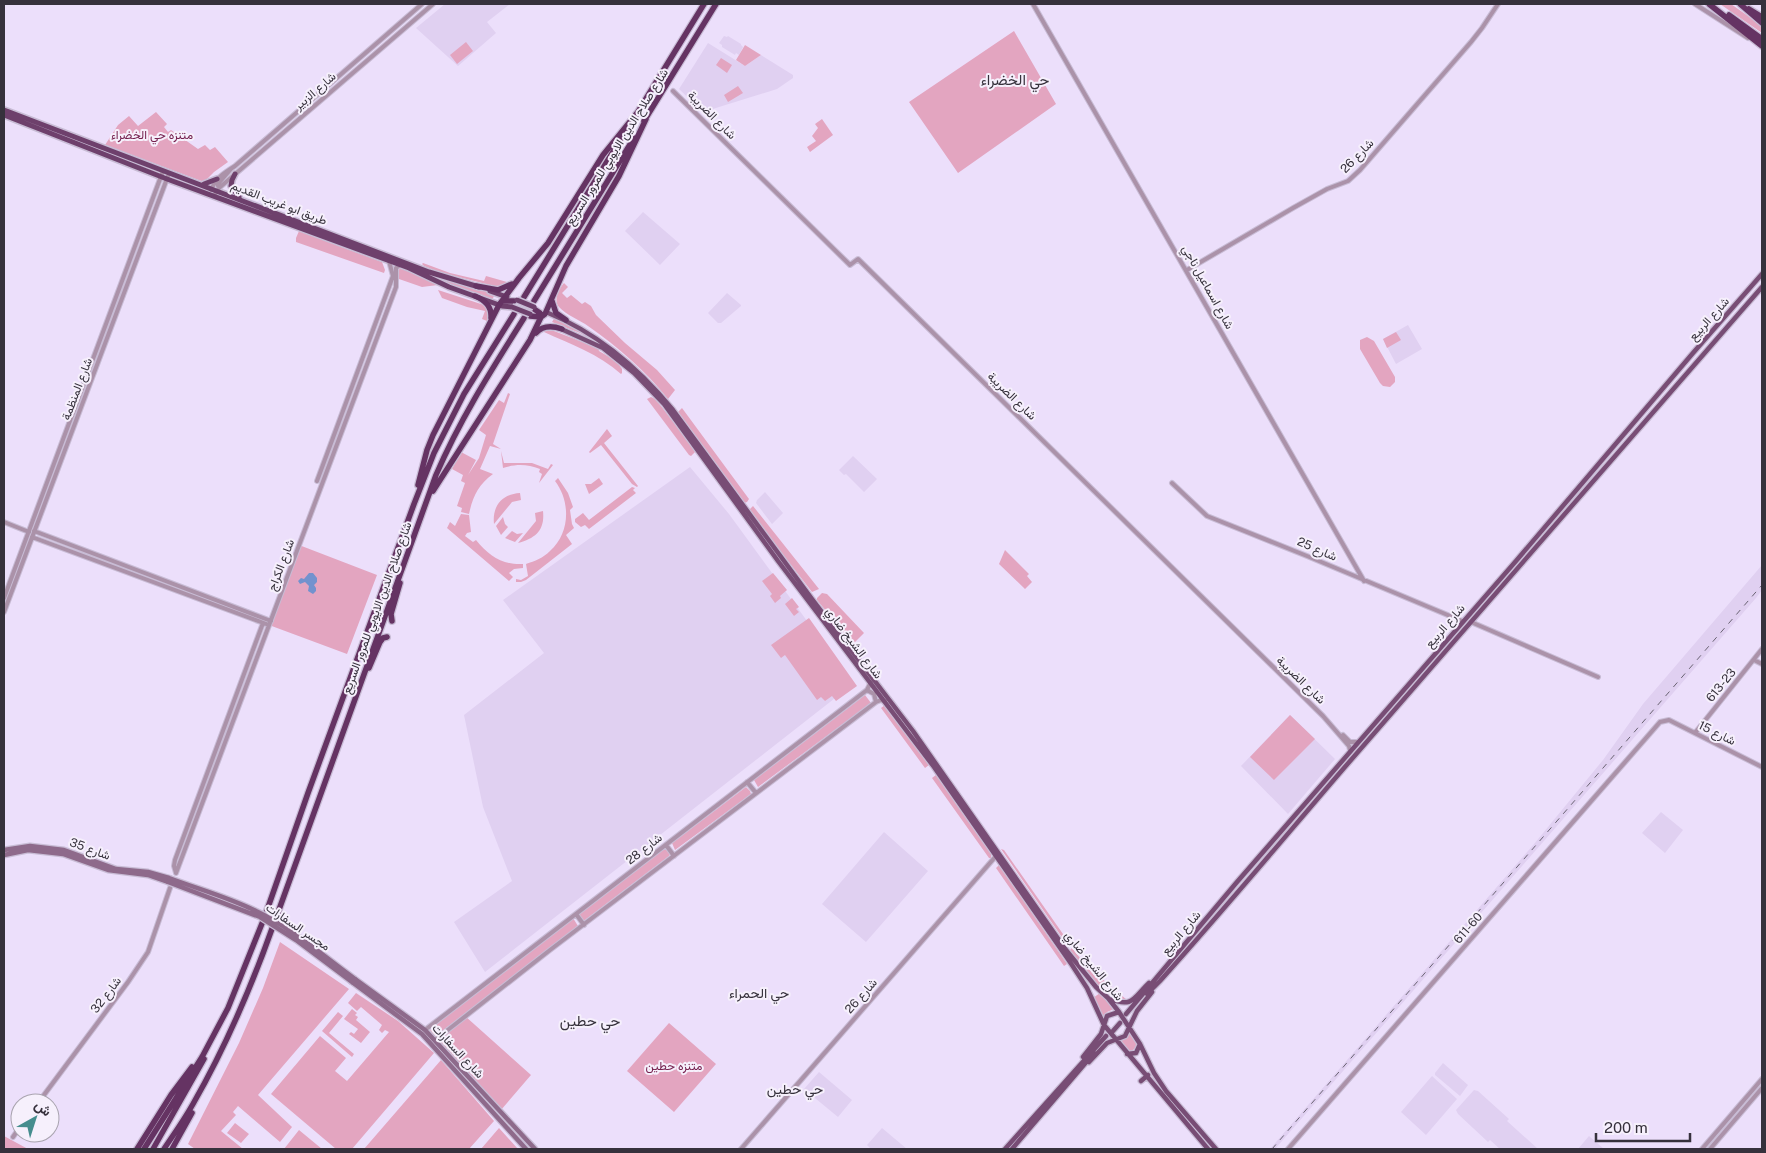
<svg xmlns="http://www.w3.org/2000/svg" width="1766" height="1153" font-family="'Public Sans',Vazirmatn,sans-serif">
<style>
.built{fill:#e0d0f1}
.green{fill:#e3a5c0}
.water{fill:#7292ce}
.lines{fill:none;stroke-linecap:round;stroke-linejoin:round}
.tertiary-casing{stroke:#c8bcd5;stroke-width:6}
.secondary-casing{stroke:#c8bcd5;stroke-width:7}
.primary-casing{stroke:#c8bcd5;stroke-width:7}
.trunk-casing{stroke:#c8bcd5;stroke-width:8}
.motorway-casing{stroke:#c8bcd5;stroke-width:8}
.tertiary{stroke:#ab92a9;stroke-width:4}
.secondary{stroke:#8e6a8b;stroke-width:4.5}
.primary{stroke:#784d75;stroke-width:4.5}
.trunk{stroke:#6e406c;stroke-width:5}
.motorway{stroke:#653363;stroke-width:5.5}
.rail{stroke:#6a6373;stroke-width:1;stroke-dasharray:6 6;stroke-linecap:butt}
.secondary-bridge-casing{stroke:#c8bcd5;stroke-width:7;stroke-linecap:butt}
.trunk-bridge-casing{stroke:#c8bcd5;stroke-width:8;stroke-linecap:butt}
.secondary-bridge{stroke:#8e6a8b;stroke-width:4.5}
.trunk-bridge{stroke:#6e406c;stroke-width:5}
.labels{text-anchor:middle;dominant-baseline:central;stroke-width:4;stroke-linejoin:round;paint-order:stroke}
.street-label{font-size:12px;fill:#36313c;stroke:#f6f0fc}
.park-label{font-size:12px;fill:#75204e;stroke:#f6f0fc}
.neighbourhood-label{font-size:14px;fill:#36313c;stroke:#f6f0fc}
.quarter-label{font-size:15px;fill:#36313c;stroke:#f6f0fc}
</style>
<rect width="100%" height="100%" fill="#ecdffb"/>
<path class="built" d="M445 4H510L487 22 496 33 458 66 416 28Z
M724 36 727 37 728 36 741 44V45L743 47 739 55 736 53 735 55 722 47V45L719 43Z
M708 43 745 66 761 55 793 75V78L777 89 703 112 679 89Z
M643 212 680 244 660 265 625 231Z
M727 293 741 305V306L721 323H718L708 313Z
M1408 325 1422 349 1396 364 1383 339Z
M853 456 877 479 864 492 846 474 844 475 839 470Z
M690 467 729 514 853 684 485 972 454 922 512 881 483 807 464 715 544 653 503 600Z
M765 492 783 513 772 524 756 503 757 500Z
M1762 565V590L1756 598 1275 1149H1270L1534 844 1603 760 1643 704Z
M1290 715 1335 759 1288 814 1241 766Z
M1661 812 1683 830 1665 853 1642 833Z
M884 832 928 871 866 942 822 904Z
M1443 1063 1468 1085 1460 1096 1435 1075V1073Z
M819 1072 852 1100 838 1117 804 1089Z
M1432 1076 1457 1099 1426 1135 1401 1112Z
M1474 1090 1478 1091 1509 1119 1507 1121 1538 1149H1500L1490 1140 1488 1142 1458 1114 1456 1110Z
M882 1128 907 1149H871L867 1145Z
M1589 1136 1604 1149H1578Z"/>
<path class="green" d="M1720 4H1731L1762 26V33Z
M1014 31 1056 104 958 173 909 102Z
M466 42 473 51 457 64 450 55Z
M745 45 761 55 745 66 736 60Z
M721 58 732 65 727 73 716 65Z
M738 86 743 93 728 102 724 95Z
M156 112 167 124 164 127 168 132 171 130 198 149 205 145 210 150 215 147 228 162 214 172 204 182 105 145 118 125 129 116 138 126Z
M822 119 833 135 810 152 807 147 816 141 812 136 818 128 815 124Z
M299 231 382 262 385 270 384 273 296 242V238Z
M423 263 450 273 484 281 486 276 507 282 506 284 500 286H494L439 272 424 266 422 264Z
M401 268 438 285 422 287 399 279 397 278 398 270Z
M441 279 495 294 492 300 449 284Z
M564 283 568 287 562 293 567 298 571 295 582 304 585 302 591 306 596 315 625 343 657 370 675 390 668 399C646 371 618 347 588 326 580 320 566 315 559 307 553 300 559 289 564 283Z
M438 290 484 305 488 310 487 321 482 319 485 311 467 307 442 298Z
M555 317 567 322 600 345 580 333 552 322Z
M544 330 554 331 598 348 599 351 616 361 622 369V373L621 374C599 354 570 344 544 332Z
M1396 332 1401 340 1387 348 1383 339Z
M1367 337 1374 341 1395 377V382L1390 387 1383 386 1380 383 1360 349V340Z
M508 393 510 394 493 444 501 449 490 446 480 469 493 474C478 485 473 496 469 514L461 512 462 508 457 506 465 483 461 481 463 475 452 469 461 452 476 460 468 475 479 458 486 435 479 430 499 400 504 403Z
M651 397 655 399 661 406 696 451 691 456 689 455 647 399Z
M682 408 749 499 747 502 744 503 678 412Z
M607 429 612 436 604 443 638 486 637 487 632 484 601 445 590 453 589 452Z
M501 451 504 463H532L548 469 551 464 553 465 539 483 542 474 539 472 540 469C527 464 516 464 503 468Z
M558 478 568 493 573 507 570 510 572 524 574 528 566 535 572 544 526 580 521 582H516V579L521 580 528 576 526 564C535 561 543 558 550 551 570 533 571 502 555 481Z
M599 478 603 484 589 494 585 484H591Z
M632 487 635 488 633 490 636 493 589 529 585 525 581 527 575 522V519L583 513 589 520Z
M520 493 521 500 512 502 494 524C492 506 502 494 520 493Z
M753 506 819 589 812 592 750 512 749 510Z
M543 511C545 530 536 538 518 543L536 521 535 513Z
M461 514 469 515 471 532 467 533 465 536 473 542 476 540C489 556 502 565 523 564V568L514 569 509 573 513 577 509 581 447 528 450 522 455 526Z
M503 517 505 524 508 527 501 535 496 526Z
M512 531 517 534 523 533 515 542 505 538Z
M299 545 377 575 347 654 269 625Z
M1005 550 1029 574 1027 576 1032 582 1025 589 999 564Z
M773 573 787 590 780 596 781 598 775 603 770 596 772 594 762 581Z
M822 593 827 594 864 633 853 644 817 600V598Z
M792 598 799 607 796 609 799 612 794 616 785 604Z
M809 618 857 686 836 701 832 696 825 701 821 697 817 700 785 655 781 658 771 645Z
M865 695 871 703 758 787 754 780Z
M885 705 929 765 925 768 881 708Z
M1290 715 1315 739 1274 780 1250 757Z
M936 775 991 854V858H989L932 778Z
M746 787 750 791 751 794 675 850 672 843Z
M665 848 670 854 669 856 585 920H583L579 914 581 912Z
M1001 849 1004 850 1070 944 1068 946Z
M999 865 1067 964 1064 966 996 868Z
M573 918 578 926 437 1035 434 1036 430 1031 432 1027Z
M280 942 349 989 258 1095 292 1127 280 1142 238 1106 233 1112 236 1115 221 1131 243 1149H195L188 1144 239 1043 263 988Z
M1072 948 1093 974 1100 977 1127 1000C1108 1005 1080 963 1070 950Z
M356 993 398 1021 434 1053 352 1149H336L271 1094 320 1036 346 1058 335 1071 347 1081 389 1032 385 1030 382 1033 379 1030 382 1025 361 1007 357 1011 348 1003Z
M1100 993 1114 1009 1107 1012 1103 1018 1093 998Z
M352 1009 357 1013 355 1015 358 1017 356 1020 370 1032 361 1043 349 1034 351 1032 354 1034 358 1029 344 1019Z
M338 1012 343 1016 329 1033 354 1054 352 1057 322 1031Z
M465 1016 531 1075 501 1110 437 1038Z
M669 1023 716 1064 674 1112 627 1071Z
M1130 1032 1136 1041 1137 1046 1132 1051H1128L1119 1041 1125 1038Z
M441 1060 494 1121 469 1149H364Z
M235 1123 249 1134 241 1143 227 1133Z
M499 1128 518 1149H481Z
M299 1130 322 1149H284Z
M4 1136 28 1149H4Z"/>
<path class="water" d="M309 573H313L317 578V582L314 585 316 588V591L313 594 308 591 309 586 305 582 300 584 298 581 301 578 304 579Z"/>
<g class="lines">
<defs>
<path id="tertiary" d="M1033 4 1364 581
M1695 4 1748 38
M673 91 850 265 858 259 1323 716 1349 746 1350 750
M221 186H218V184L231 169
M211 190C216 178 224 173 235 166L422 4
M214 196 219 188 433 4
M1187 270 1293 208 1327 189 1348 181 1360 170 1471 42 1482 28 1498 4
M317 481 393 276 389 261
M1172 483 1207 516 1307 556 1462 621
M4 522 29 532
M34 531 271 621
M32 537 269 625
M4 598 163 171
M4 612 168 176
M1471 622 1598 677
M1754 660 1762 664
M867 690 874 694 876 702
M1695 733 1762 649
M1343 735 1350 742H1358
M747 782 756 793
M666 845 674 856
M176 873 396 287V268L400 265
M176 873 174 866 175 860 263 623
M576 914 584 925
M425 1030 867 690 871 682
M435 1040 550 950 876 702 881 700 885 701
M38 1103 128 982 148 952 170 888
M13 1137 20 1127
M741 1149 996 856
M1288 1149 1660 722 1669 720 1762 767
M1702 1149 1762 1079
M1710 1149 1762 1088"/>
<path id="secondary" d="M4 850 30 846 64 850 116 869 148 872 169 878
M4 855 28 850 63 854 108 870 148 875 168 882
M355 979 425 1030 535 1149
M352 982 422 1034 526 1149"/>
<path id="primary" d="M546 312C598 333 638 367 673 410L812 599 913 731 1066 950 1096 987 1108 998 1119 1012 1140 1044 1154 1073 1166 1091 1216 1149
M559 328 603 348 634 373 664 404 778 561 934 767 1072 965 1087 988 1104 1025 1208 1149
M1147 994 1160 981C1223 911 1283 839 1344 768 1483 607 1624 448 1762 287
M1109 999C1134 1008 1133 998 1149 983
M1126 1014 1237 882 1516 561 1693 353 1762 274
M1113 1031 1120 1023
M1127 1054 1136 1053 1140 1044
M1083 1057 1101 1034 1107 1016 1119 1012
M1089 1062 1107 1043 1125 1036 1137 1011 1152 992
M1141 1081 1148 1075
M1005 1149 1106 1036
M1012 1149 1094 1053"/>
<path id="trunk" d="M4 110 429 272 479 287
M4 115 167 179 409 268 449 287 502 306 512 307
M235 174 232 180 231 186 239 197
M204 184 217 179
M490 291 507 297"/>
<path id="motorway" d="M1709 4 1762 46
M1740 4 1762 23
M1749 9 1762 17
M1729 15 1762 39
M636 115 704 4
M644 121 716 4
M476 286 498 290 512 284
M475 296C485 300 492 306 491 318
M524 297 627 129
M504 301H514
M534 301 634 138
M552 301 556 313 566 320
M534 309 540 313 541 317
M530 316 541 317
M536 333C543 325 553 326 562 329
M418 485 427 450 433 435 499 305 519 278 548 243 603 155 637 113
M433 491 530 340 541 317 545 314 566 266 619 176 646 119
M392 621 391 614 400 583
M369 668 380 642 383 638 387 637
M266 913 308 793 414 504 434 453 464 394 514 314
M276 918 436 475C460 419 492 369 524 318
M137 1149 171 1095 192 1067
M144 1149 202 1057 228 1008 263 921
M153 1149 204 1059
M164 1149C174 1134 184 1120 193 1104 225 1048 251 988 273 926
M172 1149 192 1113"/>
</defs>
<use href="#tertiary" class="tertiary-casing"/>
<use href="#secondary" class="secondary-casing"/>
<use href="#primary" class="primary-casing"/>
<use href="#trunk" class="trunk-casing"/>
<use href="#motorway" class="motorway-casing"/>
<use href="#tertiary" class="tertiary"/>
<use href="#secondary" class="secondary"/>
<use href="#primary" class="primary"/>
<use href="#trunk" class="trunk"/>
<use href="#motorway" class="motorway"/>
<path class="rail" d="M1272 1149 1762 585"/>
<defs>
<path id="secondary-bridge" d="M169 878C198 889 228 897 256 911 292 928 323 956 355 979
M168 882 260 917 296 940 352 982"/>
<path id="trunk-bridge" d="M517 300 534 307
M512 307 530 314"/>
</defs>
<use href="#secondary-bridge" class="secondary-bridge-casing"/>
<use href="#trunk-bridge" class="trunk-bridge-casing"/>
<use href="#secondary-bridge" class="secondary-bridge"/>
<use href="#trunk-bridge" class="trunk-bridge"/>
</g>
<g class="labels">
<g class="street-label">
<text transform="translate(315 91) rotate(-41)">شارع الزبير</text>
<text transform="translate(712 115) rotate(45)">شارع الضريبة</text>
<text transform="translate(617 147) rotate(-58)">شارع صلاح الدين الايوبي للمرور السريع</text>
<text transform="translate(1357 156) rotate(-46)">شارع 26</text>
<text transform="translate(279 203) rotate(21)">طريق ابو غريب القديم</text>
<text transform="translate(1208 287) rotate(61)">شارع اسماعيل ناجي</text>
<text transform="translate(1709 319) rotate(-48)">شارع الربيع</text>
<text transform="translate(77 389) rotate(-69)">شارع المنظمة</text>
<text transform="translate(1012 396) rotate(44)">شارع الضريبة</text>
<text transform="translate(1317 549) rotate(23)">شارع 25</text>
<text transform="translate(281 565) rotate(-69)">شارع الكراج</text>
<text transform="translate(377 608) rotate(-70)">شارع صلاح الدين الايوبي للمرور السريع</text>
<text transform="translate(1445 626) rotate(-49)">شارع الربيع</text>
<text transform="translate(854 643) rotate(53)">شارع الشيخ ضاري</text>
<text transform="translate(1301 680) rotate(44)">شارع الضريبة</text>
<text transform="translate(1721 685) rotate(-51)">613-23</text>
<text transform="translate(1717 733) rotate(26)">شارع 15</text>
<text transform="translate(90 849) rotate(20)">شارع 35</text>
<text transform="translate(644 849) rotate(-38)">شارع 28</text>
<text transform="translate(298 927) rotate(34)">مجسر السفارات</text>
<text transform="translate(1468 928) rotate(-49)">611-60</text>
<text transform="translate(1181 933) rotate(-50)">شارع الربيع</text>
<text transform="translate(1094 966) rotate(51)">شارع الشيخ ضاري</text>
<text transform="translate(106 995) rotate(-53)">شارع 32</text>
<text transform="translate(861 996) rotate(-49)">شارع 26</text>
<text transform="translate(458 1051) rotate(47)">شارع السفارات</text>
</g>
<g class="park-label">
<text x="152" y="135">متنزه حي الخضراء</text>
<text x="674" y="1066">متنزه حطين</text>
</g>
<g class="neighbourhood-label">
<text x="759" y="993">حي الحمراء</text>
<text x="795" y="1089">حي حطين</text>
</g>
<g class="quarter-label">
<text x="1015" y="79">حي الخضراء</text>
<text x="590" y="1020">حي حطين</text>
</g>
</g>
<rect width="1766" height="1153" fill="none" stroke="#36313c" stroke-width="10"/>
<g transform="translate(35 1118) rotate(39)"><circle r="24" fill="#f6f0fc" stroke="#a9a4af"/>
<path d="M0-4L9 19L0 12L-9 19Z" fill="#458d8e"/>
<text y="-8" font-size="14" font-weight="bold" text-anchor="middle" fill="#36313c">ش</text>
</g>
<path d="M1596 1133v8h94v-8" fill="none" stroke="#36313c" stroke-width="2.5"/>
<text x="1604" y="1133" font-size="15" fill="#36313c" stroke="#f6f0fc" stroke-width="4" paint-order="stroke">200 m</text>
</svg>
